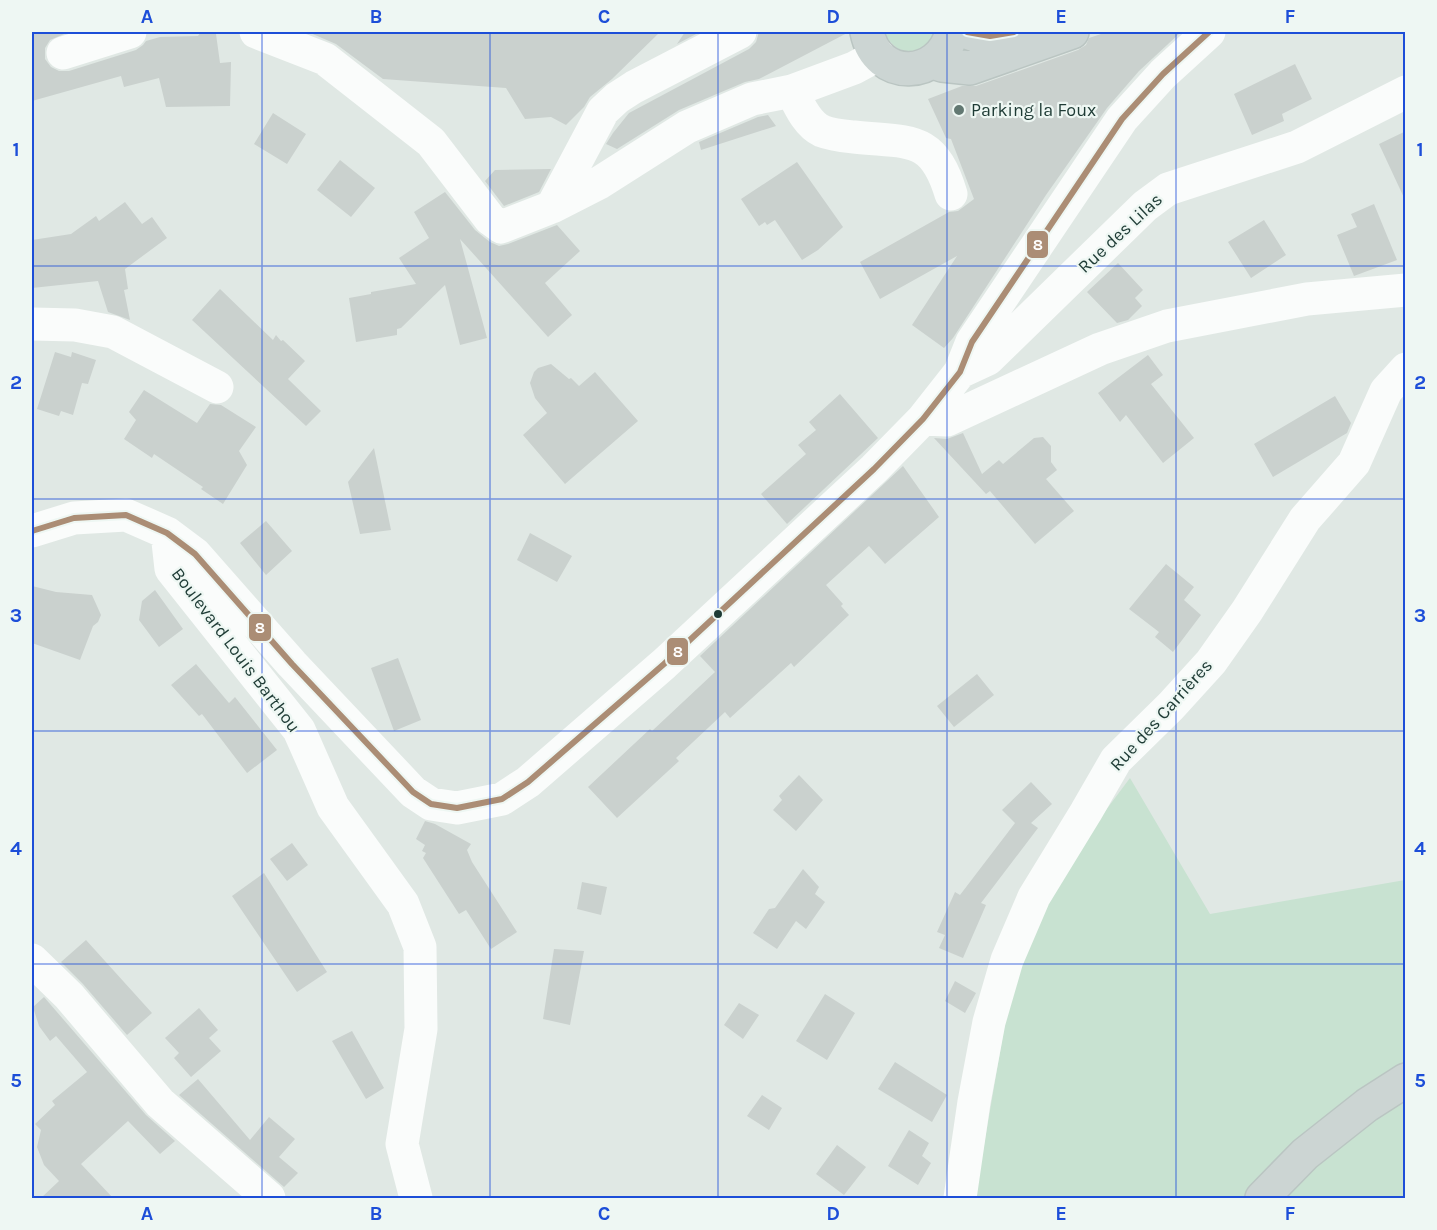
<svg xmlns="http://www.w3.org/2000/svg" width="1437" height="1230" font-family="Karla,sans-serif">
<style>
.green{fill:#c8e2d1}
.building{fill:#cad1ce}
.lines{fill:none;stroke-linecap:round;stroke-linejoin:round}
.major-casing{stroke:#bac5c2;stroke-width:36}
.minor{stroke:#fafcfb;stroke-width:33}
.major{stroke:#ccd5d3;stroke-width:33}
.bus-1-casing{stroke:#eef7f3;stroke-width:10}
.bus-1{stroke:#ab8d75;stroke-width:6}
.grid{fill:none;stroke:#1d4ed8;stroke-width:1.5;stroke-opacity:0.55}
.poi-dot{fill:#627872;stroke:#eef7f3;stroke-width:2}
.bus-dot{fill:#1e3b35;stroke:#eef7f3;stroke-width:2}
.labels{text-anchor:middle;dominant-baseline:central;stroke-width:4.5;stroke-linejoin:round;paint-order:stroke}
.poi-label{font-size:18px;fill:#1e3b35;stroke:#eef7f3;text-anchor:start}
.street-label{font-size:18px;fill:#1e3b35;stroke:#eef7f3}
.line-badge{stroke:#eef7f3;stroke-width:2}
.badge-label{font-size:16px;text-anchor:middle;font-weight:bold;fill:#fff}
.neatline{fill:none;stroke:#1d4ed8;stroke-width:2}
.grid-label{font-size:20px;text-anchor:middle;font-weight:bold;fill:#1d4ed8}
</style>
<rect width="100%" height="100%" fill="#e0e8e4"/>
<path class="green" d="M884 32H936C926 61 896 58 884 32Z
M1130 778 1210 914 1405 880V1198H975L1006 1017 1040 898Z"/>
<path class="building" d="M32 32H69L50 40 45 48V59L51 67 59 71H69L136 50 143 45 146 41 160 37 198 36 200 33 216 34 220 63 231 62 230 106 166 107 159 78 124 87 121 76 32 101Z
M308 32H660L612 79 590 97 584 107 566 125 551 117 525 119 506 88 383 79 336 44Z
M685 32H700L677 44Z
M759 32H849L759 79 745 82 679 110 617 149 606 144 613 133 629 113 749 49 756 42Z
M1107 32H1181L1139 71 1107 108 1046 195 953 338 944 348 912 325 957 256 880 299 860 262 949 212 958 211 974 199 951 139 946 138 928 99 962 86H976L1078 50 1086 45 1089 38Z
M1295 64 1312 99 1282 114 1284 121 1252 135 1234 94Z
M273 113 306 134 287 164 254 144Z
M768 115 776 126 701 150 699 142 758 117Z
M1406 131V202L1379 144Z
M340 160 375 188 351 217 317 190Z
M797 162 843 227 818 250 802 260 775 220 767 225 765 222 759 226 741 199Z
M551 169 539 192 504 206 485 181 495 170Z
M445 192 475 230 490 242 499 246 508 244 557 225 580 251 545 283 572 315 548 337 460 239 487 338 460 345 445 285 401 328 397 329V335L356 342 349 298 371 294V292L416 284 399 258 429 238 414 212Z
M125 202 142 224 152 217 167 238 125 269 128 289 124 290 130 320 108 312 98 281 32 288V240L71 234 96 216 99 221Z
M1374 204 1397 260 1354 276 1337 235 1357 227 1351 214Z
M1264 220 1286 255 1251 278 1228 242Z
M1118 263 1143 290 1135 298 1142 306 1128 320 1117 323 1087 292Z
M220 289 273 340 276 335 281 341 283 340 305 361 288 379 321 411 306 426 192 320Z
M55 352 71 357 72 352 96 360 88 384 82 383 73 415 61 411 59 416 37 409Z
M1148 355 1163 375 1151 384 1194 438 1163 463 1126 415 1120 422 1098 393Z
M551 364 569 379 571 378 579 386 595 372 638 421 565 484 523 435 547 413 535 398 530 383 534 372 538 368Z
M144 390 197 423 210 404 221 405 256 427 239 451 247 465 223 504 201 489 203 487 154 454 152 458 124 439 136 420 129 412Z
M840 394 878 438 787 524 761 494 806 454 798 445 816 430 809 422Z
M1335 396 1351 423 1347 433 1273 477 1254 444Z
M963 433 982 474 999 460 1003 464 1034 438 1043 437 1051 446V462L1057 470 1046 479 1074 511 1035 544 990 491 986 494 934 438 947 439Z
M374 448 391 530 360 534 348 482Z
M903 466 939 517 885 564 869 546 826 585 843 604 841 606 849 615 794 667 791 663 730 718 725 712 676 758 679 761 617 818 588 787 650 729 652 731 715 672 700 656Z
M266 521 292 551 266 575 240 543Z
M530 533 572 556 557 582 517 560Z
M1166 564 1194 587 1184 600 1201 615 1173 652 1155 637 1159 632 1129 609Z
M32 586 56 592 92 595 101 615 98 622 93 626 80 660 32 643Z
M155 590 183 629 159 647 139 620 142 601Z
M398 658 421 720 394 731 371 668Z
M196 664 229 703 235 697 277 750 247 773 202 714 199 716 171 685Z
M977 674 994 695 954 727 937 706Z
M799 775 823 800 796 831 773 810 782 800 779 796Z
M1031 782 1052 804 1031 823 1038 828 981 903 986 905 963 958 939 948 945 935 937 932 955 892 960 895 1015 823 1002 810Z
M425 821 435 824 471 844 467 850 472 862 517 932 491 949 466 910 459 914 423 858 426 853 422 851 425 845 416 839Z
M292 843 308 865 287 881 270 859Z
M803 869 819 887 815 894 825 902 806 929 796 921 777 949 753 933 769 909 775 908Z
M264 873 327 972 297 992 232 896Z
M582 882 607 887 601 915 577 909Z
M86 940 152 1013 127 1035 83 984 61 962Z
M554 949 584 951 570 1025 543 1019Z
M955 981 976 993 965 1013 945 1001Z
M825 994 855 1013 827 1060 796 1041Z
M44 997 146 1115 175 1141 160 1154 128 1121 81 1164 113 1198H41L59 1181 44 1165 37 1147 41 1130 35 1124 55 1105 52 1101 87 1072 56 1036 50 1041 39 1026 33 1007Z
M739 1003 759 1015 743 1039 724 1025Z
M199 1008 218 1030 209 1038 221 1051 191 1077 174 1058 179 1053 165 1038Z
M352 1031 384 1088 366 1099 332 1041Z
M895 1062 947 1095 932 1122 878 1089Z
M198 1079 250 1140 269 1117 295 1139 279 1157 298 1173 284 1187 179 1095Z
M762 1095 782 1108 769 1130 747 1116Z
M909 1130 929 1143 922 1156 931 1163 918 1185 888 1166Z
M837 1145 866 1167 844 1195 816 1174Z"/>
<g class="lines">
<defs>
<path id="major" d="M867 32C877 82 940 80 952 32
M967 32C981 38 999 37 1014 32
M933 62 942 65 970 68 1072 32
M1262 1198 1305 1154 1367 1105 1406 1080"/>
</defs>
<use href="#major" class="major-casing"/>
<path class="minor" d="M256 32 325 59 431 142 490 219 501 227 552 207 599 183 687 127 752 99 792 91 854 68 878 55
M63 53 130 32
M792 91C799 105 807 124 822 131 832 135 844 136 854 137 909 143 933 134 951 194
M552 207 603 111 617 98 634 87 740 32
M32 324 75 325 113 332 217 387
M960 372 988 359 1145 206 1168 189 1297 147 1406 92
M923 419 947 420 1100 349 1167 326 1307 299 1406 290
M32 531 74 518 126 515 167 533 195 554 292 664 413 792 431 804 457 808 502 799 528 782 664 664 874 469 923 419 960 372 972 342 1122 119 1163 74 1209 32
M167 533 171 569 299 730 333 807 403 904 420 947 421 1029 402 1144 416 1198
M32 960 69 996 160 1103 269 1198
M960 1198 974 1102 989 1022 1007 960 1034 897 1086 812 1116 760 1171 706 1211 662 1247 611 1305 519 1354 463 1386 391 1406 369"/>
<use href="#major" class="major"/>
<defs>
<path id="bus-1" d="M967 32 990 36 1014 32
M32 531 74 518 126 515 167 533 195 554 292 664 413 792 431 804 457 808 502 799 528 782 664 664 874 469 923 419 960 372 972 342 1122 119 1163 74 1209 32"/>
</defs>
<use href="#bus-1" class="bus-1-casing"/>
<use href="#bus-1" class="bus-1"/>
</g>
<path class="grid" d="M262 32V1198M490 32V1198M718 32V1198M947 32V1198M1176 32V1198M32 266H1406M32 499H1406M32 731H1406M32 964H1406"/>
<circle class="poi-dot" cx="959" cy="110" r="6"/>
<circle class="bus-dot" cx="718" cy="614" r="5"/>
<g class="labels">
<g class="poi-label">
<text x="971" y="110">Parking la Foux</text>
</g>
<g class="street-label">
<text transform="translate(1120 233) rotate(-43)">Rue des Lilas</text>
<text transform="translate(236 650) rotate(53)">Boulevard Louis Barthou</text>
<text transform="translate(1161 715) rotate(-48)">Rue des Carrières</text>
</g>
</g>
<g class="line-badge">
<rect x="1026" y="230" width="23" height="29" rx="6" fill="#ab8d75"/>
<rect x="248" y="613" width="24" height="29" rx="6" fill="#ab8d75"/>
<rect x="666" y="637" width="23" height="29" rx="6" fill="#ab8d75"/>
</g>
<g class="badge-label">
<text x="1038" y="250">8</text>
<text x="260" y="633">8</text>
<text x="678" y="657">8</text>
</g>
<rect width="1437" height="1230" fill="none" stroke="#eef7f3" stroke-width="66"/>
<rect x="33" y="33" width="1371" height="1164" class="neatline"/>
<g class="grid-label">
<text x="147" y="23">A</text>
<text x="376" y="23">B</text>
<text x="604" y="23">C</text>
<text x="833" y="23">D</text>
<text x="1061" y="23">E</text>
<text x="1290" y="23">F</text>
<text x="16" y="156">1</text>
<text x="1420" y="156">1</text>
<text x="16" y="389">2</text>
<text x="1420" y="389">2</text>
<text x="16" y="622">3</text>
<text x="1420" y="622">3</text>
<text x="16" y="855">4</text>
<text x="1420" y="855">4</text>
<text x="16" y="1087">5</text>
<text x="1420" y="1087">5</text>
<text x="147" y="1220">A</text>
<text x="376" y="1220">B</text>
<text x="604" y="1220">C</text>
<text x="833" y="1220">D</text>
<text x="1061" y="1220">E</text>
<text x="1290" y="1220">F</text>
</g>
</svg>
